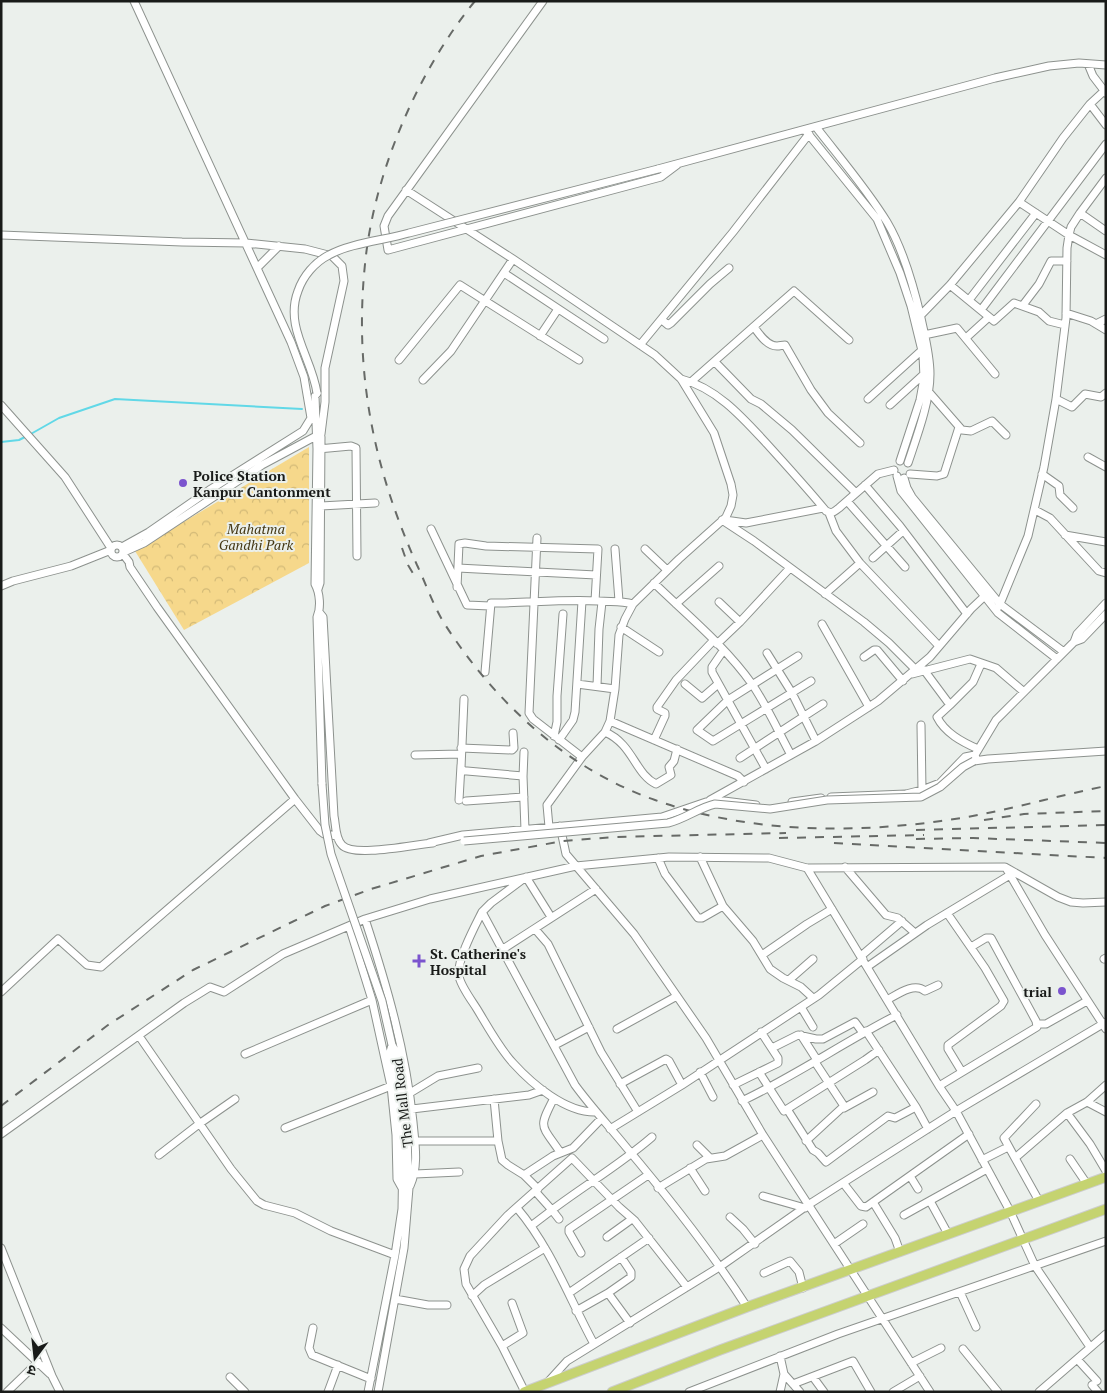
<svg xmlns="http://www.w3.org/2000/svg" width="1107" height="1393" font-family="'PT Serif','Noto Sans Devanagari',serif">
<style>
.forest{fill:url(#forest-crowns)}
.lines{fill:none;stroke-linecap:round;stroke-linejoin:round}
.stream{stroke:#61d8e7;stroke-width:2}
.minor-casing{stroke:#8d928e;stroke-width:9}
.major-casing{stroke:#cccdcc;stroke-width:11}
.minor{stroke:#fff;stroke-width:7}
.major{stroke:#c5d370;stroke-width:9}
.rail{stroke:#676a67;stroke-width:2;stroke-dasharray:9 9;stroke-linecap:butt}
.minor-bridge-casing{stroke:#8d928e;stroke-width:9;stroke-linecap:butt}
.minor-bridge{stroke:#fff;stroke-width:7}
.poi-dot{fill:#7b54ce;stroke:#ebf0ec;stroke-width:2}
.labels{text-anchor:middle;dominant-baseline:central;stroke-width:4;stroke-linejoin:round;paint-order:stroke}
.poi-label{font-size:14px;font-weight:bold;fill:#191b19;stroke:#ebf0ec;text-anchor:start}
.park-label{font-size:14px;font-style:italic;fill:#443713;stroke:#ebf0ec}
.street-label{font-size:14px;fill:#191b19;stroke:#ebf0ec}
</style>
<defs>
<pattern id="forest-crowns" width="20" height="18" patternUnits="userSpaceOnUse" patternTransform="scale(1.25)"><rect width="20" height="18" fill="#f6d88b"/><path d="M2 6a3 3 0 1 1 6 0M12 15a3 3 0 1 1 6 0" fill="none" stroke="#d2b977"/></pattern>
</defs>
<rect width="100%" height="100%" fill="#ebf0ec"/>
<path class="forest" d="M309 447V563L184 630 135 551Z"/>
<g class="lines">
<path class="stream" d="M29 435 59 418 115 399 302 409
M1 442 19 440 25 437"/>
<defs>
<path id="minor" d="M543 1 388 216 384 226 388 250 661 177 677 165
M1088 64 1093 76 1106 93
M1090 104 1106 125
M816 127C840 158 866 188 887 222 903 249 914 288 921 318 925 337 930 355 930 374 930 402 917 436 908 463
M805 130 877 219 900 273 911 306 923 355 924 378 920 400 900 461
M658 169 995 78 1049 66 1079 63 1106 65
M406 190 513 259 655 355 681 379 714 433 731 484 733 495 731 506 726 517 679 559 633 604 625 619 619 635 615 689 610 721 605 732 582 757 547 805 549 827
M1019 202 1069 235 1106 255
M1080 213 1106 231
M1 235 182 242 246 243 305 249 332 256 342 266 344 281 325 368V402L321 434
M257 268 279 246
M504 273 604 339
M950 285 994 321 1014 303 1039 312 1049 321 1065 325
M969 300 1036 213
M1023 305 1039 284 1051 261H1067
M981 310 1106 144
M1066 313 1091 321 1106 330
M918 318 950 285 1019 202 1063 138 1090 104 1104 91
M662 320 668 325 671 323 710 284 729 268
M1096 324 1106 319
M754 327C759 334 767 346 777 346 780 346 782 345 785 345L811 390 828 413 860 443
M924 335 957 328 995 374
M540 336 558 309
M966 338 989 317
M640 345 733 232 809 134
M399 360 460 285 579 360
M715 362 751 399 761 404 792 430 856 493
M681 379C717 388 743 418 767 444 787 466 807 488 826 511 832 514 834 512 839 508L878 474 894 470
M423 380 451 351 513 259
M692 381 794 291 849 340
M928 391 962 430 971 431 992 421 1006 435
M317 393 315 396 317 449 315 584C320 593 321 608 317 617L322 784
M868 399 922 350
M1056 399 1072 407 1085 394 1101 397 1106 393
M1 405 65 477 111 548
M890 405 924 374
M318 449 351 446 356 448 357 556
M1088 457 1106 467
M910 474 937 476 944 474 959 427
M1042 474 1059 486 1060 495 1073 508
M897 476 901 491 998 613 1057 659
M904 478 907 488 912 497 1000 604 1064 652
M865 485 900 526 967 614
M847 501 905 567
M321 506 375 503
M1035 510 1050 518 1099 571 1106 573
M829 513 836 531 860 563 939 646
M722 520 754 541 864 622 889 643 915 669
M725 520 746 523 823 508
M431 529 467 605 490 606
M1065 535 1106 542
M537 538 529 713 533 719 582 757
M111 551a6 6 0 1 1 12 0a6 6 0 1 1-12 0Z
M122 547 149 532 211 489 303 431 311 418 304 377 291 342 134 1
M615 549 619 601
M645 549 667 570
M124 552 144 543 262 465 318 435
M123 554 129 562 130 567 157 607 295 799 320 831 324 834 337 836
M873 558 903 531
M458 568 596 575
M654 583C687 615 725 646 752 684 767 706 778 731 791 755
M1 586 13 581 71 566 111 550
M457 587 459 544 465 543 486 546 598 549 595 601
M318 589 320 583 321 437
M825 594 860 563
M719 602 740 622
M676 604 719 566
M996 610 1000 604 1028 536 1044 467 1056 399 1066 318 1067 248 1069 235 1071 227 1080 213 1106 178
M319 612 323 617 334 816C336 825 335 838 342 845 353 858 416 844 433 843
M822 624 869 707
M621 627 659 652
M1074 642 1077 634 1106 603
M717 644 740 622 790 568
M723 651 712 667V672L766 769
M767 653 792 693 816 741
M798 656 728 700 697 730 713 741 811 681
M864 657 874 650H877L903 681
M924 670 950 705
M485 672 491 603C527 603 563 599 599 601 612 602 621 601 633 604
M912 674 970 659 996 668 1024 692
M577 684 615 689
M685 684 702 698 718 684
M597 686 599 629 602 602
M464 699 461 768 464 771H467L523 776 525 830
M610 721 738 776 744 782
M921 725 922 790
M605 732C633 744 635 774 656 784L671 775 669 767 674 761 677 749
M554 736 557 722V696L563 614
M559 740 573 720 575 712 582 601
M654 740 665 716V713L657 709V707L676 680 713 641
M461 748 512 750 514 748 513 733
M978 749C962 742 945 733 937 717L950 705 973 682 981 664
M415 755 461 754
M740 758 823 704
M976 758 975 755 996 720 1074 642 1082 639 1106 614
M974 761 988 759 1106 751
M523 777 524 752
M831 797 906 794 922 790 940 783 965 757 975 755
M459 800 461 765
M710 800 816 741 878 701 930 657 971 609 989 592
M466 801 524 797
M792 802 821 798
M560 826 566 854 634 934 706 1038 763 1135 930 1392
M429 843 463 835 662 817 706 802 724 801 756 805
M700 857 723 906 753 941 770 969 783 978 801 987 813 998
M658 858 665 874 698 918H702L723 906
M845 867 886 915 898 918 915 933
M807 868 939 1086 956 1111 1010 1211 1035 1266 1090 1347
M1006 868 1045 935 1106 1029
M482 912C475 926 456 961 459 976 460 985 472 1001 477 1009 488 1027 499 1048 513 1063 532 1084 566 1113 596 1112
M947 913 985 968 1004 1001 1001 1006 948 1045V1049L962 1072
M551 917 526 877 491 903 482 912 575 1085C591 1107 609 1126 626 1147 669 1198 711 1251 747 1307
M365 919C387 986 406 1052 413 1122 415 1144 419 1166 410 1186
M349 926 372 1000 385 1059 391 1086 396 1135 397 1179 402 1188
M535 929 548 944 601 1052 638 1112
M503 949 596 889
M762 955 807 924 832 909
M861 956 902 921
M1104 959 1106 958
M867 967 927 925 1010 875
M789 980 813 959
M1 992 58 939 87 965 101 967 295 799
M887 1000C898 994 914 982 925 991L938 985
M801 1007 813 1027
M1037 1024H1046L1087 1001
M617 1029 677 996
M866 1031 916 1107 928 1129
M801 1035 817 1060
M139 1036 231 1169 257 1201 264 1205 295 1213 331 1231 395 1255
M555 1045 589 1027
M772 1048 798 1035 816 1039H823L855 1022 863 1033
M245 1054 372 1000
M700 1072 713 1097
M759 1072 784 1111 865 1060 879 1050
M620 1084 666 1059 669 1061 682 1085
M733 1085 778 1063V1058L761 1032
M939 1086 1037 1027 1036 1021 991 938H986L971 947
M410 1093 438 1076 478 1068
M554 1098C538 1129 541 1124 560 1152
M494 1099 498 1141 502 1160 508 1165 524 1175 538 1189
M742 1101C795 1076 844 1042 897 1015
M1087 1102 1106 1112
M844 1108 873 1092
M412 1109 529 1095 543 1090
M787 1109 813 1150 818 1153 826 1162 888 1116 895 1118 916 1107
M1067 1113 1087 1102 1106 1085
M285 1128 391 1086
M610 1129 682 1085 819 995 863 959
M1 1134 184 1003 210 987 224 992 283 954 365 919 430 899 576 866 669 857 769 858 807 868 1005 867 1058 897 1071 902 1083 903 1106 902
M415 1141H498
M806 1141 844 1106 815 1062
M697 1145 709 1157
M159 1155 199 1124 235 1099
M1015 1158 1004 1138 1036 1104
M1070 1159 1087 1184
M982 1160 1008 1147
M690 1168 705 1191
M415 1174 459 1172
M524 1175 553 1156 573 1148 601 1119
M910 1176 918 1189
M844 1184 861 1206 866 1207 969 1134
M658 1188 706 1159 725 1156 763 1135
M535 1191 552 1210C585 1185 621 1164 652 1137
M763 1196 805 1208
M930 1201 948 1234
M1039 1201 1015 1158 1067 1113 1090 1144 1106 1171
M873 1202 895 1238 900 1252
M517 1208C551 1248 569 1298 594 1344
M904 1215 987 1169
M730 1217 743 1229 755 1244
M531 1226 552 1210 559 1219
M607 1237 632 1219
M834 1244 863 1224
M1 1248 52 1376 60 1392
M581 1253 569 1232V1229L648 1175
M764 1273 790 1261 799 1272 803 1288
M960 1292 976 1327
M569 1293 649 1238
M608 1293 630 1323
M472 1296 484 1285 545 1248
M395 1299 428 1305H447
M576 1311 608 1293 631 1277V1272L621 1257
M1 1328 50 1374
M313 1328 309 1348 312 1355 371 1379
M502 1346 523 1333 512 1303
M963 1349 998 1392
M780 1356 784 1374 800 1392
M1077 1359 1097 1381
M911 1363 941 1348
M230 1377 245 1392
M813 1377 824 1392
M547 1383 567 1361 721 1266 808 1205 956 1111 1106 1022
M793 1384 853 1361 871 1392
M1092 1385 1098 1392
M7 1392 38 1362
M328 1392 338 1365
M368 1392 395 1255 402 1209 403 1152 400 1111 390 1052 392 1045
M378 1392 404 1248 409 1188 406 1111 400 1070 396 1052 392 1045
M525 1392 502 1346 466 1284 464 1269 470 1256 508 1215 572 1158 619 1207 635 1221 687 1287
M689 1392 838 1334 1106 1241
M780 1392 784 1374
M893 1392 920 1376
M1039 1392 1106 1334"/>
<path id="major" d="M524 1392 747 1307 1106 1177
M612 1392 720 1350 1106 1209"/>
</defs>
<use href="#minor" class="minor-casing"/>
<use href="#major" class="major-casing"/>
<use href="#minor" class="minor"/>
<use href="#major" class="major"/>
<path class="rail" d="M475 1C417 72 374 173 365 264 354 371 373 467 417 565 426 584 433 605 444 623 494 701 566 769 655 800 745 832 847 834 941 821 996 814 1051 797 1106 786
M402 548 408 565 417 580
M984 820 1024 814 1106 811
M916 830 1106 825
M779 838 924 835
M916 839 973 838 1106 843
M834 843 1106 858
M1 1106 108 1025 193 970 325 906 371 889 481 856 563 841 614 837 786 833"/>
<defs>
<path id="minor-bridge" d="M317 393C312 358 284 327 298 291 303 276 315 262 329 255 350 243 386 240 409 233 492 211 575 190 658 169
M322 784 325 825 331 854 382 1001 392 1045
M464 841 668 823C685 819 698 808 715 804L770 809 827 800 921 797 940 787 963 767 974 761"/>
</defs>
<use href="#minor-bridge" class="minor-bridge-casing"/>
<use href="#minor-bridge" class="minor-bridge"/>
</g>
<g class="poi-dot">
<circle cx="183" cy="483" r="5"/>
<path d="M416.5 953.5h5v5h5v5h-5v5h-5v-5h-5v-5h5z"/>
<circle cx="1062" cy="991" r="5"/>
</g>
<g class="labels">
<g class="poi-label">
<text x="193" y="475">Police Station<tspan x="193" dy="16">Kanpur Cantonment</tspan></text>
<text x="430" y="953">St. Catherine's<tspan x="430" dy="16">Hospital</tspan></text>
<text x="1052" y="991" text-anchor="end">trial</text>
</g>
<g class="park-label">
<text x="256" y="528">Mahatma<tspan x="256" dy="16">Gandhi Park</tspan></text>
</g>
<g class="street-label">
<text transform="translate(402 1103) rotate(-97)">The Mall Road</text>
</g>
</g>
<rect width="1107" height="1393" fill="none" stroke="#191b19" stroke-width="5"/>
<g transform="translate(35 1358) rotate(195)" stroke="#ebf0ec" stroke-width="4" paint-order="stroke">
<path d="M0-4L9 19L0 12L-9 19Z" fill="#191b19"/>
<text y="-8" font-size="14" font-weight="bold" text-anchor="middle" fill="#191b19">उ</text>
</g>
</svg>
